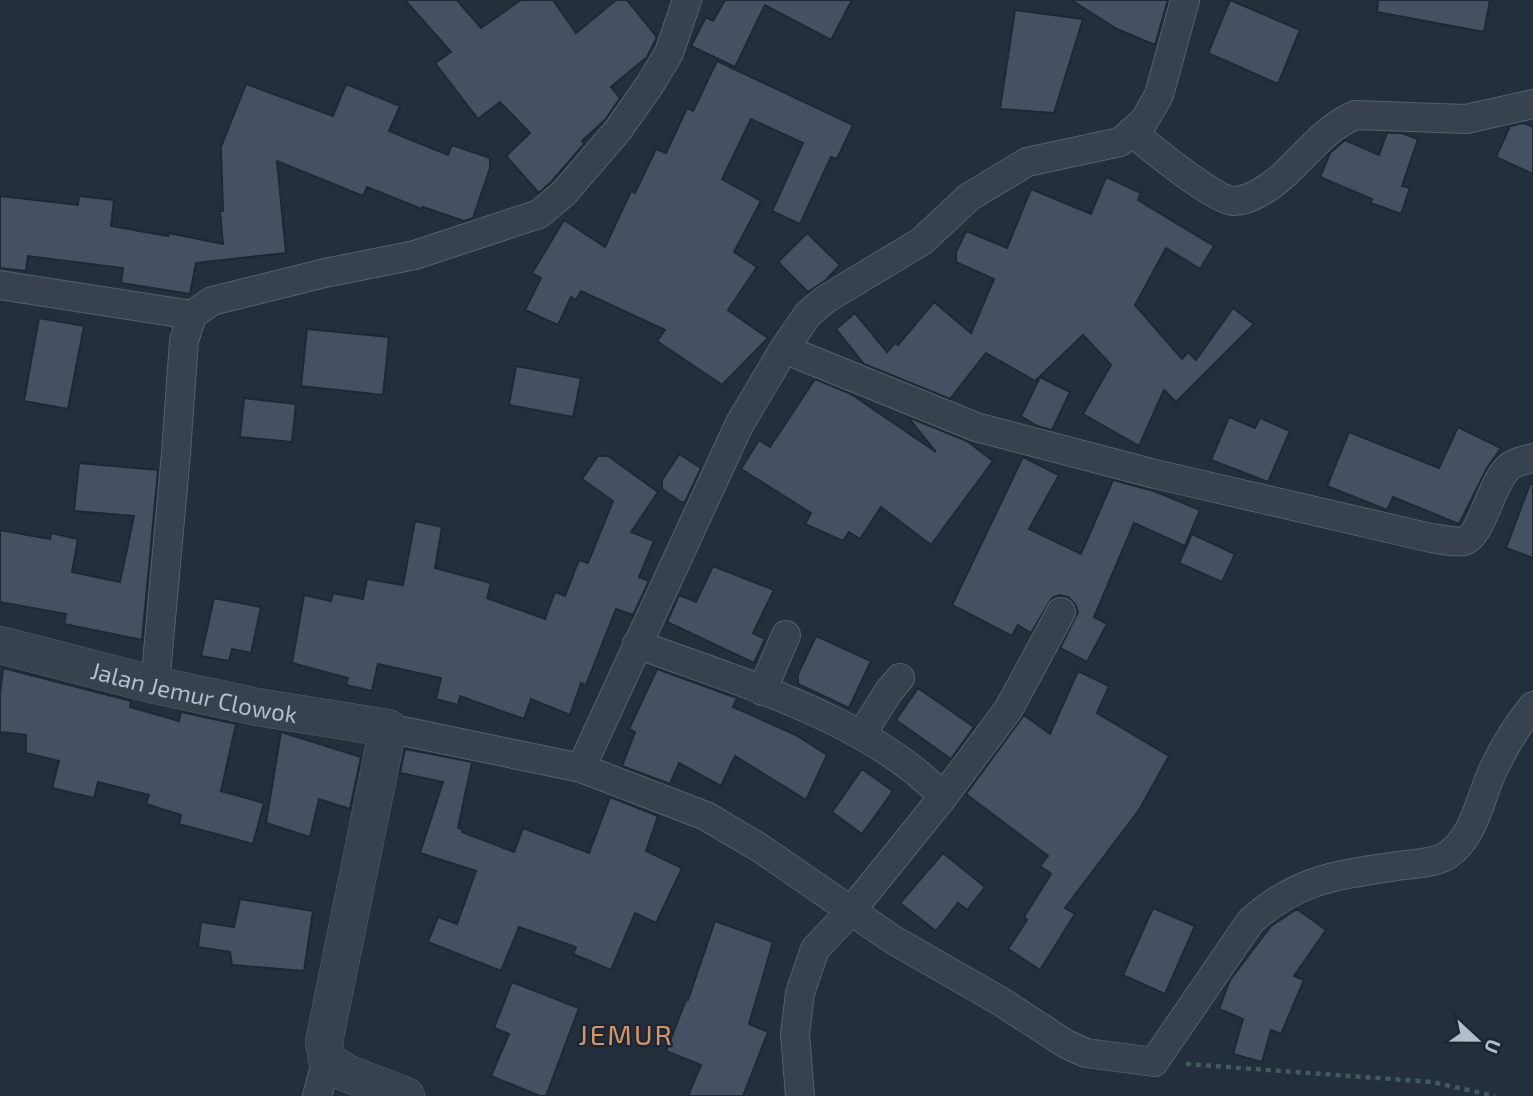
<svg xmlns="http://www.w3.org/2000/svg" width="1533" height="1096" font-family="'Exo 2',sans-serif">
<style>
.building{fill:#455162;stroke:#1f2835;stroke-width:2}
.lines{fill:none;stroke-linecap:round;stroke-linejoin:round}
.minor-casing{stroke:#565f6c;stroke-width:30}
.tertiary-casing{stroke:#565f6c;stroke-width:38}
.path{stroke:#44595c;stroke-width:4.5;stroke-dasharray:5 5;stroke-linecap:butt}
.minor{stroke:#38414e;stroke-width:28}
.tertiary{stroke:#38414e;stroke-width:37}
.labels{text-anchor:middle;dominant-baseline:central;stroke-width:5;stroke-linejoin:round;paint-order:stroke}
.street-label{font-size:24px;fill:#b4bcc9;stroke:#1d2633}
.quarter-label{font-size:28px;letter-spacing:2px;fill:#d59563;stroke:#1d2633}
</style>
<rect width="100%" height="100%" fill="#242f3e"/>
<path class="building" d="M405 0H457L481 28 521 0H553L576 33 616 0H627L657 37 647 57 611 87 620 98 605 120 582 141 584 144 552 181 539 193 506 156 530 133 500 102 478 119 435 63 451 52Z
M725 0H852L831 40 765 5 735 67 691 46 706 17 713 21Z
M1071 0H1168L1155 45 1117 29Z
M1230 0 1300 30 1278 84 1208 53Z
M1378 0H1490L1484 32 1377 12Z
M1015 10 1083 19 1054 113 1000 109Z
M717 61 853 125 837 159 831 157 800 224 772 211 803 143 751 119 722 179 761 201 734 252 757 267 728 310 768 338 722 385 657 341 665 330 581 291 576 300 571 297 558 325 525 310 541 278 532 273 564 220 605 247 631 191 635 193 656 149 666 153 687 108 693 111Z
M246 84 333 116 346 84 400 106 389 131 448 155 452 145 490 158V168L473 218 464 221 423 207 422 209 367 187 363 196 277 161 286 253 196 263 190 294 121 283 123 268 28 256 26 271 0 268V196L78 205 79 196 114 200 111 226 168 236 169 233 223 244 220 211H223L221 147Z
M1524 123 1533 127V174L1496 157 1510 126Z
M1387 133H1402L1418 139 1402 186 1410 188 1401 214 1371 203 1372 199 1320 177 1330 153 1345 140 1379 155Z
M1106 177 1141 193 1138 200 1214 246 1200 269 1166 248 1135 305 1182 359 1188 352 1196 360 1233 308 1254 324 1176 402 1164 390 1139 446 1083 414 1111 365 1083 335 1035 381 986 353 950 399 864 364 836 329 855 313 887 352 895 343 898 345 934 302 971 333 994 279 956 262V252L966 231 1007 248 1031 189 1091 214Z
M807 233 840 265 826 280 808 292 778 262Z
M39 318 84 326 68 409 24 401Z
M307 329 389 337 383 395 301 386Z
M516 366 581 378 573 417 509 405Z
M1040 377 1070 392 1052 430 1037 426 1021 416Z
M815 379 851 394 936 452 908 417 967 441 993 461 931 545 881 507 860 539 849 532 843 541 805 524 811 513 741 469 759 440 770 447Z
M244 398 296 404 292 442 240 437Z
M1229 417 1255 428 1260 418 1290 431 1268 482 1211 460Z
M1458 427 1501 448 1487 468 1459 524 1393 497 1387 510 1327 486 1349 432 1439 468Z
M679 454 701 468 685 502H681L662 489V480Z
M598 456H608L658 492 631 532 654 541 639 577 649 581 633 615 616 609 586 685 581 683 570 715 531 699 524 719 460 696 458 705 436 699 441 678 378 664 372 691 346 685 348 678 292 663 304 595 331 601 333 593 363 599 367 579 403 585 415 521 442 527 435 568 491 583 487 598 545 619 555 592 565 596 579 560 588 563 613 501 582 479Z
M1023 457 1059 475 1029 529 1081 554 1113 480 1154 491 1200 510 1185 546 1134 523 1094 617 1107 624 1087 662 1060 648 1078 612 1075 604 1068 597 1060 595 1052 598 1031 633 1018 625 1012 636 952 605Z
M79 463 158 470 142 640 64 624 66 614 0 602V530L50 539 51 533 78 539 72 572 120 582 134 516 74 511Z
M1530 484H1533V558L1506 548Z
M1192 534 1235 554 1222 582 1179 563Z
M713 566 774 590 753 633 765 639 754 663 667 622 679 595 696 602Z
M214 598 261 607 251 653 232 649 229 661 201 656Z
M816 636 871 661 849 708 798 684V674Z
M3 668 131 701 130 707 179 721 181 712 236 724 221 791 264 803 253 844 179 824 181 815 146 804 149 795 98 782 94 798 52 788 59 761 26 753V735L0 732V696Z
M657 669 737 698 733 707 796 735 827 755 806 800 735 756 721 786 679 763 670 784 622 766 635 732 629 729Z
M1078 671 1109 686 1097 713 1169 756 1139 810 1065 908 1075 914 1040 970 1008 949 1027 920 1024 917 1051 874 1040 866 1048 856 966 794 1024 715 1050 734Z
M918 688 974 727 951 759 896 720Z
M281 732 361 757 350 809 319 799 310 837 266 823Z
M405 749 472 762 458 828 463 830 462 832 514 852 523 828 589 853 610 797 658 816 646 851 682 868 656 923 635 913 611 970 573 954 576 947 519 927 501 971 428 942 438 917 457 924 476 871 420 853 443 782 400 773Z
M862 769 893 791 862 834 832 812Z
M943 853 985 887 967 910 958 903 936 931 900 903Z
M240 899 313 911 304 971 232 965 230 952 198 947 201 922 234 927Z
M1153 908 1195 926 1165 994 1123 975Z
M1297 909 1326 930 1294 976 1304 980 1281 1034 1271 1030 1262 1062 1233 1054 1243 1019 1219 1009 1230 980 1271 926Z
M715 921 773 942 749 1024 768 1032 743 1096H688L701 1065 666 1051 686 1000H688Z
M512 982 579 1008 546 1096H540L491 1076 509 1034 494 1028Z"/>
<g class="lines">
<defs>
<path id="minor" d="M1185 0 1159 95 1144 121 1120 142 1027 162 969 197 922 241 826 299 808 314 784 349 976 427 1155 474 1431 538C1440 539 1455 543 1464 541 1482 536 1491 483 1508 468 1514 462 1525 460 1533 458
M1131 132C1151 147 1213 200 1234 201 1254 201 1281 179 1293 166 1313 146 1330 126 1355 115L1466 119 1533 104
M0 285 192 315
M637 644C735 681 871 719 943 797
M155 685 176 453 184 341 192 315 212 301 325 273 415 255 539 214 564 193 618 130 649 86 669 53 687 0
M762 691 786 635
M388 728 581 768 706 816 760 848 892 939 1000 1001 1066 1044 1086 1053 1154 1062 1250 922C1296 879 1338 875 1397 866 1412 864 1438 863 1449 854 1475 835 1480 798 1493 770 1504 747 1516 726 1533 706
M861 735 889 691 900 678
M581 768 739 425 784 349
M317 1096 327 1060
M800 1096 795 1034 800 993 815 949 851 911 943 797 1008 710 1061 612"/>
<g id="tertiary">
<path id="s1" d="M0 645 155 685 257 707 388 728 324 1042 327 1060 346 1073 406 1096"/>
</g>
</defs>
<use href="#minor" class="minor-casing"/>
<use href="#tertiary" class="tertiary-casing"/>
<path class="path" d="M1186 1064 1432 1082 1495 1096"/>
<use href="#minor" class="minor"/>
<use href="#tertiary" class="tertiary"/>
</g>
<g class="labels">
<g class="street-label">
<text stroke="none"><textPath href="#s1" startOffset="200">Jalan Jemur Clowok</textPath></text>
</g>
<g class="quarter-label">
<text x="626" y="1034">JEMUR</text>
</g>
</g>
<g transform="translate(1477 1040) rotate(112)" stroke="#1d2633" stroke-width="5" paint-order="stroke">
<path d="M0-5L12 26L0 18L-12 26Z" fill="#b4bcc9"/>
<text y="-10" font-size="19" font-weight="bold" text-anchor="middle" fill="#b4bcc9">U</text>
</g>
</svg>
